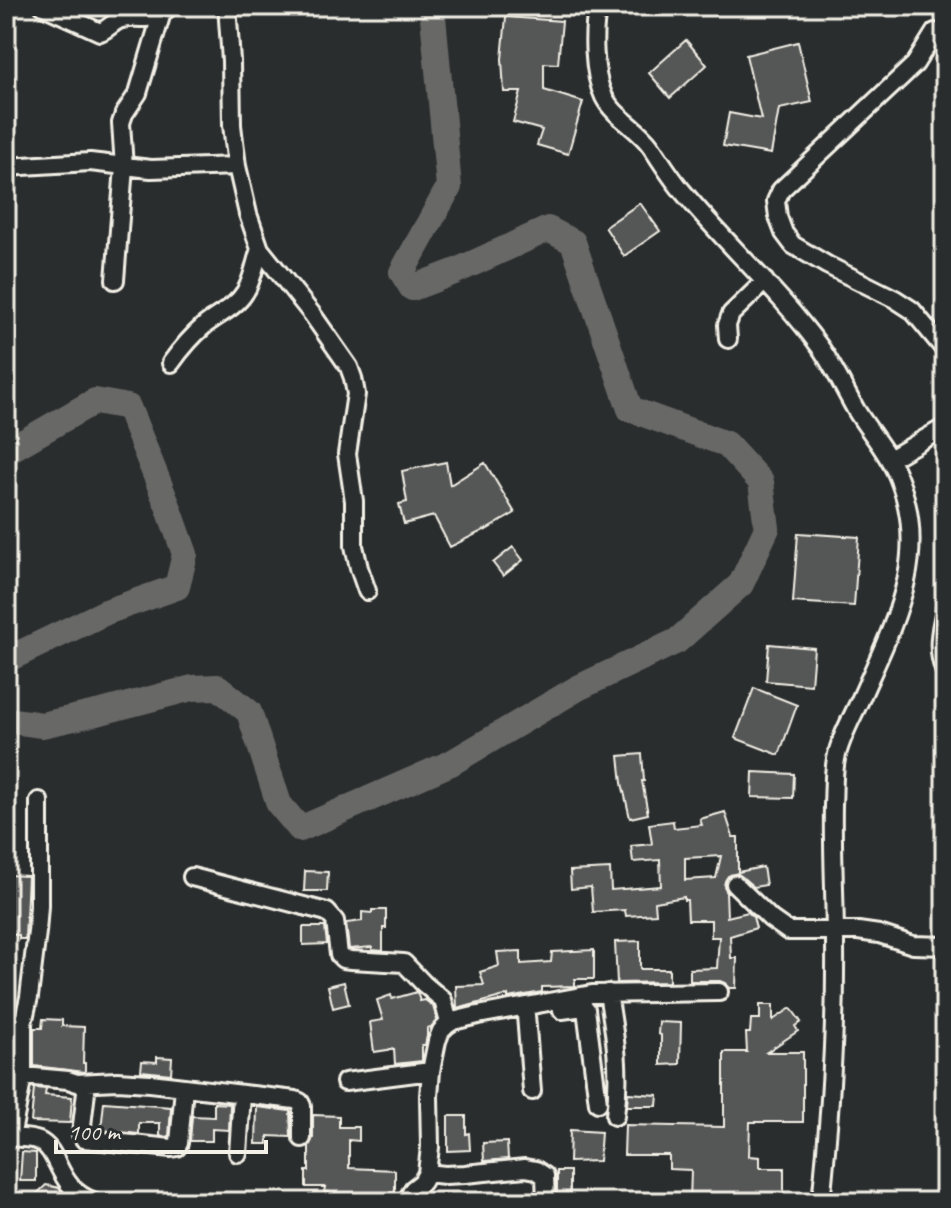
<svg xmlns="http://www.w3.org/2000/svg" width="951" height="1208" font-family="Caveat,sans-serif">
<style>
.lines{fill:none;stroke-linecap:round;stroke-linejoin:round}
.river{stroke:#676866;stroke-width:26}
.building{fill:#555756;stroke:#f4f1e8;stroke-width:2;fill-rule:evenodd}
.minor-casing{stroke:#f4f1e8;stroke-width:22}
.minor{stroke:#2a2d2e;stroke-width:16}
</style>
<rect width="100%" height="100%" fill="#2a2d2e"/>
<filter id="ink" filterUnits="userSpaceOnUse"><feTurbulence type="fractalNoise" baseFrequency=".0125" numOctaves="2"/><feDisplacementMap in="SourceGraphic" scale="16" xChannelSelector="R" yChannelSelector="G"/><feConvolveMatrix kernelMatrix="1 2 1 2 8 2 1 2 1" color-interpolation-filters="sRGB"/></filter>
<g filter="url(#ink)">
<g class="lines">
<path class="river" d="M6 452 95 401 128 407 168 506 185 554 177 587 106 612 6 660
M6 720 42 725 101 712 192 688 218 687 249 712 279 804 300 829 451 763 578 688 677 641 741 584 767 528 761 482 726 444 630 409 573 242 548 229 454 272 412 288 402 272 449 187 432 6"/>
</g>
<path class="building" d="M506 17 562 21 558 64 544 63V90L583 102 568 154 537 145 542 130 513 122 521 92H504L502 59Z
M686 40 707 65 670 98 649 73Z
M798 42 812 102 779 109 771 154 723 146 729 113 761 119 746 55Z
M640 203 660 231 624 256 605 227Z
M446 462 450 485 485 463 515 513 486 530V529L450 547 434 516 404 524 399 504 407 502 402 471Z
M798 533 859 537 854 606 793 602Z
M513 547 523 560 503 576 493 563Z
M769 644 814 648 811 685 766 681Z
M754 688 797 705 779 755 735 738Z
M642 754 644 781H642L648 814 630 818 622 783 619 756Z
M753 772 794 774 793 798 752 797Z
M725 812 733 837H738V872L763 867 766 885 754 887 737 873 728 876 725 881 724 886 727 892H726L727 917 748 912 753 917 756 928 730 936 731 958H737L736 988H729L725 983 720 981H690V969L717 968 719 937H711V920H688L687 900H684V897L655 902 656 914 626 916 625 910 593 912 591 887 571 889 570 871 610 869 611 890 661 886 660 860 633 862 631 846 652 844 649 824 673 821 674 828 702 825 700 819ZM721 856 716 878 685 880V858Z
M305 871 328 872 327 891H304Z
M8 875 28 876 25 939H19V935L6 934Z
M372 910H386V928H383V951L372 950V947L349 949 346 923 362 921V912L372 913Z
M303 927H325L327 944 303 945Z
M640 941V969H669V982L617 983 615 942Z
M594 950V979H575V986L542 987V992L508 998V995L457 1009 456 986 484 985 480 972 499 966 497 952 521 951V964L551 962 552 952Z
M344 982 349 1004 333 1008 328 986Z
M417 992 420 1001 425 1000 433 1006 437 1020 431 1027 427 1028V1036L425 1045H422V1061L395 1064 394 1049 374 1052 370 1022 383 1020 377 1000 391 995 392 999Z
M760 1005H773V1020L791 1008 801 1022 795 1026 798 1031 767 1052H803V1122H750L749 1156 760 1157V1168H784V1200H746V1202H690L691 1170 669 1169V1155H624L625 1125 724 1127V1052H747L746 1033H750L751 1019H760Z
M43 1019 62 1020V1026L84 1027 83 1063H85V1072L34 1066V1028H42Z
M659 1022 681 1023 680 1064 661 1065V1035L658 1034Z
M157 1057 172 1058 171 1074 141 1071 142 1061 157 1062Z
M34 1088 46 1089 45 1095 72 1097 70 1123 31 1122Z
M628 1093 658 1095 657 1106H627Z
M104 1102 171 1107 169 1137 160 1136V1123H139V1134L101 1130Z
M214 1103 230 1104 229 1130 212 1129V1141H190L192 1116 214 1117Z
M257 1107 290 1111 291 1137 268 1136V1144H256Z
M313 1115 339 1116V1127H359V1141L349 1140V1168L395 1170V1202H328L329 1192H324L325 1187H306V1171H309V1146L313 1138Z
M448 1116H466V1134L469 1133 470 1150 448 1151Z
M570 1130 601 1132 599 1161 569 1162Z
M507 1142 508 1159 484 1161 483 1143Z
M22 1152 36 1153V1181H20Z
M557 1171H570V1196H557Z
M46 1185 59 1188 61 1191 57 1202H28Z"/>
<g class="lines">
<defs>
<path id="minor" d="M43 6 100 32C109 29 113 21 122 19 145 14 151 26 170 6
M598 6C592 31 593 74 604 97 614 117 637 127 650 145 661 161 671 178 684 193 728 246 779 291 820 347 834 367 844 389 856 410 870 433 888 452 898 477 931 557 893 625 861 698 852 718 840 738 836 759 833 774 834 790 833 805 832 852 835 898 835 944 836 1031 830 1116 821 1202
M935 32 915 64 781 190 776 201 778 217 784 233 793 245 827 265 895 299 912 310 945 350
M237 166 248 214 260 249 312 314 349 367 353 378 356 394 347 454 354 501V546L359 568 367 591
M6 167 90 162 151 169 237 166 232 125 231 61 227 6
M115 280 124 167 121 123 124 114 138 93 161 16
M728 339 727 325 731 314 765 281
M171 363C181 349 192 336 205 325 219 314 236 307 245 292 253 280 255 263 260 249
M890 459 945 427
M945 610C940 631 936 651 945 672
M192 877 327 912 335 921 339 955 343 959 351 960 404 963 424 984 443 1000 448 1019 453 1021
M735 884 771 919 788 931H858L879 934 913 945 945 946
M608 993C615 1035 621 1072 615 1116
M562 1010 583 1007 586 1009 598 1103
M526 1015 532 1091
M23 1076 68 1080 77 1083 117 1081 150 1083 295 1100 300 1102 302 1106V1138
M345 1082 431 1071
M87 1083 81 1134 84 1139 171 1148 177 1147 179 1143 184 1088
M6 1137C16 1138 29 1137 39 1141 61 1151 56 1189 95 1202
M11 1138 23 1076V1023L29 997 37 932 39 906V801
M238 1153 242 1095
M427 1173 445 1175 465 1174 525 1168 536 1170 545 1176 546 1202
M406 1202 413 1189 422 1182 427 1173 430 1147 429 1096 431 1071 437 1041 441 1031 447 1025 453 1021 478 1015 592 994 719 992"/>
</defs>
<use href="#minor" class="minor-casing"/>
<use href="#minor" class="minor"/>
</g>
</g>
<rect width="951" height="1208" fill="none" stroke="#2a2d2e" stroke-width="32"/>
<rect x="16" y="16" width="919" height="1176" fill="none" stroke="#f4f1e8" stroke-width="3" filter="url(#ink)"/>
<path d="M56 1140v12h210v-12" fill="none" stroke="#f4f1e8" stroke-width="4"/>
<text x="68" y="1140" font-size="24" fill="#f4f1e8" stroke="#2a2d2e" stroke-width="6" paint-order="stroke">100 m</text>
</svg>
